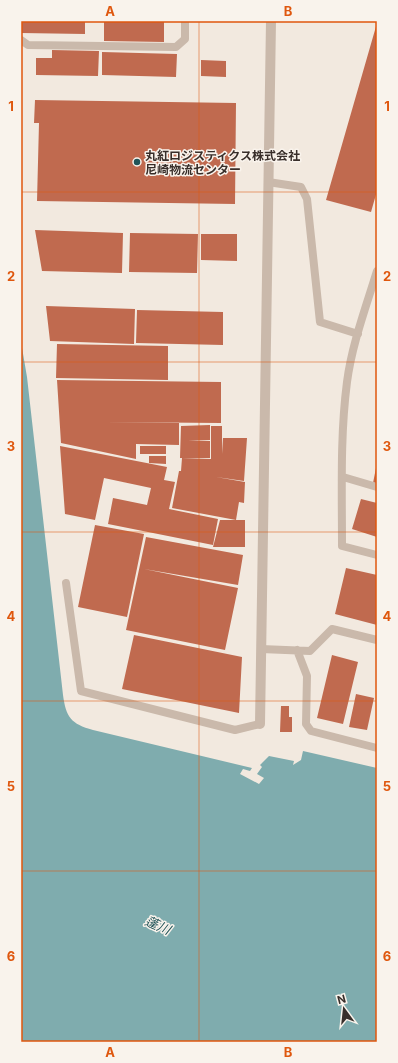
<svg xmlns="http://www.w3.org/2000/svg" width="398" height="1063" font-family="Inter,'Noto Sans JP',sans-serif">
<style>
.water{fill:#7facae}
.building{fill:#c06a4f}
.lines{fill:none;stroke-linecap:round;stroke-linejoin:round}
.service{stroke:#cab9ab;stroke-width:8}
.tertiary{stroke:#cab9ab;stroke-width:10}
.grid{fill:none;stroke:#df570e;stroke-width:1;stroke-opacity:0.55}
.poi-dot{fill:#215458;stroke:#f9f3ec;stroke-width:1.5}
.labels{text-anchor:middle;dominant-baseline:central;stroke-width:3;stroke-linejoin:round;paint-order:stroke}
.poi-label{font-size:12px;font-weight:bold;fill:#382e2a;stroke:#f9f3ec;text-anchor:start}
.water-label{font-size:13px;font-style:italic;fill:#215458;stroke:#f9f3ec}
.neatline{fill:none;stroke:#df570e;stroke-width:1.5}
.grid-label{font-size:13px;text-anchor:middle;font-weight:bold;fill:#df570e}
</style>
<rect width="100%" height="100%" fill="#f2e9df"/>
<path class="water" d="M21 342 27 377 63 695C66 717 71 724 93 730L252 768 250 771 243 769 240 774 259 784 264 778 257 774 262 767 260 765 269 756 294 761 293 765 301 760 303 751 377 768V1042H21Z"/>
<path class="building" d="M21 21H85V34L21 33Z
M104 21H164V42L104 41Z
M377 23V191L371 212 326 200Z
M52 50 99 51 98 76 36 75V58H52Z
M102 52 177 54 176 77 102 75Z
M201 60 226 61V77L201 76Z
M35 100 236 103 235 204 37 201 39 123H34Z
M35 230 123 233 122 273 42 271Z
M130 233 198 234 197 273 129 272Z
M201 234H237V261L201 260Z
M46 306 135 309 134 344 50 341Z
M137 310 223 312V345L136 343Z
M57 344 168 346V380L56 378Z
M57 380 221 382V423L104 422 179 423V445L136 444V459L61 443Z
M210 425V440H188L210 441V458H180L181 426Z
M211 426H222V454L223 438H247L244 481 216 477 245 482 244 503 239 502 236 520 172 508 179 471H181L182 458 211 459Z
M60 446 167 467 164 480 175 482 169 509 218 519 213 545 108 524 113 498 147 505 151 488 104 478 95 520 65 514Z
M140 446H166V454H140Z
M149 456H166V464L149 463Z
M376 468H377V484L373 483Z
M361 499 377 503V537L352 529Z
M220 520H245V547H213Z
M95 525 144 534 127 617 78 607Z
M146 537 243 555 238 585 144 569 238 588 225 650 126 630Z
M346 568 377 575V625L335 614Z
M134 635 242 657 239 713 122 689Z
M332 655 358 662 343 724 317 718Z
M356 694 374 698 367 730 349 727Z
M281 706H289V717H292V732H280Z"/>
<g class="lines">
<path class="service" d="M21 40 28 45 176 47 185 39V21
M268 182 301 187 307 199 320 322 358 334
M377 271C366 307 352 344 347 382 340 436 342 491 342 546L377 555
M343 477 377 487
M66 583 81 691 235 730 260 724
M261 649 310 651 332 629 377 640
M297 650 307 676 306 724 311 731 377 748"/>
<path class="tertiary" d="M260 724 271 21"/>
</g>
<path class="grid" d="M199 21V1042M21 192H377M21 362H377M21 532H377M21 701H377M21 871H377"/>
<circle class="poi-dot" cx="137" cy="162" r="4"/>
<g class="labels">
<g class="poi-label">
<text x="145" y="155">丸紅ロジスティクス株式会社<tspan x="145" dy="14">尼崎物流センター</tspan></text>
</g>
<g class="water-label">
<text transform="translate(158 925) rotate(24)">蓬川</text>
</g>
</g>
<rect width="398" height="1063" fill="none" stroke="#f9f3ec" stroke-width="44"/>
<g transform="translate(344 1009) rotate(345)" stroke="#f9f3ec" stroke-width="3" paint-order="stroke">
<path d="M0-3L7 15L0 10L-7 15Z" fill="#382e2a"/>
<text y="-6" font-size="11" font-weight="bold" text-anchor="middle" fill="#382e2a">N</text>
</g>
<rect x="22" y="22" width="354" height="1019" class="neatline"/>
<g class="grid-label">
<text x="110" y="16">A</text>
<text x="288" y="16">B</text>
<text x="11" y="111">1</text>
<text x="387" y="111">1</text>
<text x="11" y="281">2</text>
<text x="387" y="281">2</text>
<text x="11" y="451">3</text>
<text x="387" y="451">3</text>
<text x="11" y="621">4</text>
<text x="387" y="621">4</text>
<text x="11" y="791">5</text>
<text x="387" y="791">5</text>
<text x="11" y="961">6</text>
<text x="387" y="961">6</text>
<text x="110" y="1057">A</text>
<text x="288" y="1057">B</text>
</g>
</svg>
